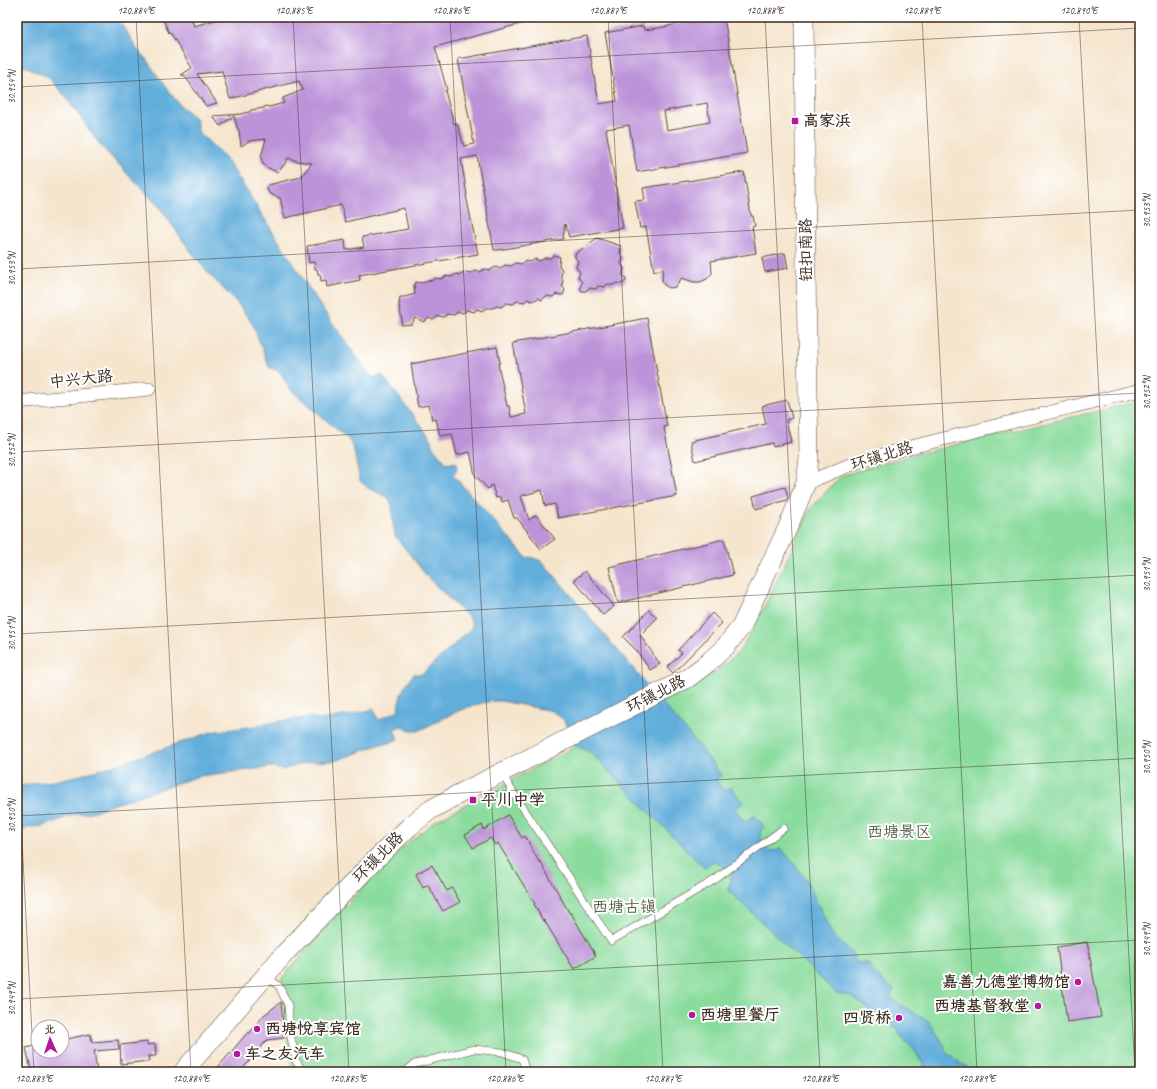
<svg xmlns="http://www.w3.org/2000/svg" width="1157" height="1089" font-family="Caveat,'LXGW WenKai TC',sans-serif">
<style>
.green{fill:#8adc9d;stroke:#62835e}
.water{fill:#62aedb;stroke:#4e6c7c}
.building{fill:#bc93d8;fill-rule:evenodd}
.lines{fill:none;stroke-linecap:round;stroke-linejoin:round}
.lane-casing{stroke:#574638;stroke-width:8}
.street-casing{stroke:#574638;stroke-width:14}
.secondary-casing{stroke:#574638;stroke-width:20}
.lane{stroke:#fff;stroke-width:7}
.street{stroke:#fff;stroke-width:13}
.secondary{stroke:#fff;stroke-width:19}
.ticks{fill:none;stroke:#3b2a1e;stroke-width:1;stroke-opacity:0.45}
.poi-dot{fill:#b5179e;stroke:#fff;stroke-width:1.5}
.labels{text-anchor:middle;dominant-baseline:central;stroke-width:4;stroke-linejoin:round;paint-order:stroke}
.poi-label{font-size:16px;font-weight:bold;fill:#3b2a1e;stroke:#fff;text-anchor:start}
.street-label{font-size:16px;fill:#3b2a1e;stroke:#fff}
.park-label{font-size:16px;fill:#535f44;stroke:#fff}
.neatline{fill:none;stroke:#3b2a1e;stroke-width:1.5}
.ticks-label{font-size:10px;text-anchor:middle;fill:#3b2a1e}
</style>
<rect width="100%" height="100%" fill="#fff"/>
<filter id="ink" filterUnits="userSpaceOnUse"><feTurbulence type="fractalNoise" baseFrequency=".025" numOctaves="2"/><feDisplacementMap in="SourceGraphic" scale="8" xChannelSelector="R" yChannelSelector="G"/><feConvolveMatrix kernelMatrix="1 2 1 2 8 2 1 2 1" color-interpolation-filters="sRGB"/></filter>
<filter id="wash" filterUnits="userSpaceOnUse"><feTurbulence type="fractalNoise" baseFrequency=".012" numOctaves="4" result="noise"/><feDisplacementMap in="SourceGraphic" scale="16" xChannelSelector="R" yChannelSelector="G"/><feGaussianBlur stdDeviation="0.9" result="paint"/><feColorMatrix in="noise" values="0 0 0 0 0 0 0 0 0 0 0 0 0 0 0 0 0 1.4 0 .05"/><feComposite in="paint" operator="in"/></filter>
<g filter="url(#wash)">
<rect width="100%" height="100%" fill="#f5e5cd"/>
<path class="green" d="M1140 401V1072H294C285 1042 285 1009 282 978L336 915 401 849 435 821 553 758 670 698 715 672 739 652 762 612 811 508 841 476 876 465 933 450Z"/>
<path class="water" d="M17 17H116L126 30 136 48 146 59 166 88 180 105 196 119 198 131 227 160 321 307 372 378 382 375 432 440 433 447 447 464 456 462 457 470 453 475 527 558 530 557 542 561 697 744 722 776 716 779 723 791 731 787 743 803 735 809 744 822 755 815 764 827 761 830 760 835C763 846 771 856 781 848L806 879 833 936 851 952 857 963H868C872 973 885 983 894 990L890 997 903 1007 923 1017 929 1022 946 1047 944 1049 948 1055H951L957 1061H959V1065L964 1064 970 1072H928L914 1050 898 1033 900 1031 881 1019 852 996 836 993 728 890 731 880V872L717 862 710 863 704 868 590 752 572 744 564 720 552 711 501 701C473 700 443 719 418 731H413L401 726 394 729 398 739 390 743 381 744 335 761 310 762 282 770 273 767 199 776 88 813 76 814 43 826 29 827 22 831 17 837V787L35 783 54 781 77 776 119 764 211 732 249 727 274 722 311 717 319 720 350 715 374 709 378 719 381 720 382 718 398 711C399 696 404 685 414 674H422L471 629 472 625 470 619 430 580 395 536 393 524 392 506 389 498 368 488 360 481 354 451 349 440 290 389 280 372 269 367 253 325 238 304 209 274 189 249 160 208 100 145 66 97 49 78 23 65H17Z"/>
<g id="blocks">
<path class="building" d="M162 17H191L194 26 226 17H534V20L435 47 447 90 445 91 454 124 457 123 464 146 474 144 458 59 587 36 599 104 617 101 605 33 643 26 644 30 659 28 691 21V19L702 17H724L747 153 637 172 629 125 606 129 623 228 569 237 565 224 563 239 498 250H494L477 156 461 159 467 195H466L478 254 359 275 360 280 327 287 326 280 321 281 320 274H318L317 269H315L314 262 309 263 307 246 345 240 346 250 364 247 362 237 408 229 404 208 345 222 341 205 285 218 280 198 270 194 267 189 268 185 301 177 312 163 297 161 288 158 285 164 277 172 268 168 263 164 261 157 266 139 249 141 241 146 239 130 237 127 234 116 220 126 213 116 242 114 244 113 249 112 251 110 264 108 265 106 269 107 284 103 283 98 303 90 299 81 230 99 222 71 197 74 217 103 206 106 184 75H181L192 68 170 32 169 33ZM707 103 710 122 667 130 664 111Z
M744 172 751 216H753L755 226 752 227 756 253 711 261 712 273 707 279 700 282H694L682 278 675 287 670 288 664 285 662 280 663 269 654 271 646 227 640 228 635 201 645 200 643 188Z
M597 238 621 246 620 253 623 258 621 264 624 268 623 275 626 278V281L622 284 617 283 613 285 607 284 605 287 598 286 596 289 589 288 586 291H582L580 288 582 282 578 277 580 272 576 267 578 261 575 258V254Z
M785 253 788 268 765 272 762 258Z
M554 255 560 257 559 265 562 270 561 276 563 280 562 286 565 290 563 295 556 294 553 297 546 296 542 300 539 298 532 301 527 299 525 302 517 301 513 304 506 303 501 307 497 306 492 308H486L482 311 477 309 474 312 467 310 463 313 457 312 454 315 447 314 444 317 438 316 433 320 429 318 424 322 415 318 412 324 401 325 402 320 399 306 400 297H404L415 294 414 285 416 282 422 283 428 280 431 281 436 278 441 279 446 276 451 277 457 274 460 275 466 272 471 273 475 271 480 272 484 269 490 270 496 267 500 269 505 265 511 266 516 263 521 264 526 261 531 262 535 259 540 261 545 258H551Z
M647 318 667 426 664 427 677 496 558 518 555 504 545 506 542 490 521 496 529 520 536 515 555 539 541 549 517 518H514L508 500 502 502 500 497 496 498 492 485 488 489 475 475 470 452 457 455 452 434 440 436 436 419 432 420 429 405 418 407 411 364 497 347 500 363 498 364 507 406H509L511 417 526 414 513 343Z
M787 400 792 418 786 420 791 442 773 447 772 443 695 461 691 441 766 424 762 406Z
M785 487 788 497 787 500 756 509 753 496Z
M724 539 733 575 618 603 609 567Z
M585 571 614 606 603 615 574 580Z
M649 610 657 618 640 635 660 664 650 670 637 651 623 637Z
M712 613 722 623 673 673 667 667 682 653 678 650Z
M508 815 522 838 525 836 539 862 540 861 570 914 571 913 596 956 574 969 544 920 543 921 534 904H535L498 843 495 845 491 838 473 848 465 835 482 825 484 830Z
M432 865 447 891 452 888 460 902 443 911 428 885 423 888 416 874Z
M1087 942 1101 1017 1067 1022 1057 947Z
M281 1002 284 1038 267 1040 240 1072H214L248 1032 249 1034 264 1015Z
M90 1034 92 1042 118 1040 119 1049 94 1051 97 1072H75V1068L59 1072H44L42 1067 31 1069 26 1048 38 1045V1051H62V1040Z
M147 1042V1045L155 1044 156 1056H148L149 1061 121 1064 120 1045Z"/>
</g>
</g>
<g filter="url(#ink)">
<use href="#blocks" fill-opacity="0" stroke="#574638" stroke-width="1"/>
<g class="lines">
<defs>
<path id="lane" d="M502 774 514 794 611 941 716 879 784 828
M266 976 279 986 288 1005 290 1033 296 1061 303 1072
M404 1072 415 1064 474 1049 502 1052 522 1059 526 1072"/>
<path id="street" d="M17 402 149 389
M806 483 857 462 907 448 1140 390"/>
<path id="secondary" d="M183 1072 285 953 375 860 409 827 430 810 455 796 688 678 709 662 726 646 741 627 788 527 806 483 809 458 806 274 804 17"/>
</defs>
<use href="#lane" class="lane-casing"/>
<use href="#street" class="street-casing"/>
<use href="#secondary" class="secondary-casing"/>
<use href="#lane" class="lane"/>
<use href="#street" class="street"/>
<use href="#secondary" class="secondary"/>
</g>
</g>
<path class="ticks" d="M136 17 191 1072M293 17 349 1072M450 17 506 1072M608 17 663 1072M765 17 820 1072M922 17 977 1072M1079 17 1135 1072M17 87 1140 28M17 269 1140 210M17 452 1140 393M17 634 1140 575M17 744 34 1072M17 816 1140 758M17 999 1140 940"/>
<g class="poi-dot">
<rect x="791" y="117" width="8" height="8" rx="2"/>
<rect x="469" y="796" width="8" height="8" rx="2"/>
<circle cx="1078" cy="982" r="4"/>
<circle cx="1038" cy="1006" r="4"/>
<circle cx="692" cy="1015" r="4"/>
<circle cx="899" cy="1018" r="4"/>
<circle cx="257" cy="1029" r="4"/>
<circle cx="237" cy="1054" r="4"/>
</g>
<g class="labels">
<g class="poi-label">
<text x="803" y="121">高家浜</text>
<text x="481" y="800">平川中学</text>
<text x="1070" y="982" text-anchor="end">嘉善九德堂博物馆</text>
<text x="1030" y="1006" text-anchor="end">西塘基督教堂</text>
<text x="700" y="1015">西塘里餐厅</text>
<text x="891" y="1018" text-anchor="end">四贤桥</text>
<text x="265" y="1029">西塘悦享宾馆</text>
<text x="245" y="1054">车之友汽车</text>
</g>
<g class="street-label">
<text transform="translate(806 250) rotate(-91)">钮扣南路</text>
<text transform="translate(81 379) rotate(-6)">中兴大路</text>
<text transform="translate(882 456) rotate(-17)">环镇北路</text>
<text transform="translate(656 694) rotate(-27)">环镇北路</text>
<text transform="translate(378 857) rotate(-45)">环镇北路</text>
</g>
<g class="park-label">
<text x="899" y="832">西塘景区</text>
<text x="624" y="907">西塘古镇</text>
</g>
</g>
<rect width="1157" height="1089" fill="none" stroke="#fff" stroke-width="44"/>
<g transform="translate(50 1039) rotate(357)"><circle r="19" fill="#ffffff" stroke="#b1aaa5"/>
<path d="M0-3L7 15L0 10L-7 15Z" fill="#b5179e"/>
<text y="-6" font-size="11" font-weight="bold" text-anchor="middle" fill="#3b2a1e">北</text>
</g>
<rect x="22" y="22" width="1113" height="1045" class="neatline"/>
<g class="ticks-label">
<text x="136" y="14">120.884°E</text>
<text x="294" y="14">120.885°E</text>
<text x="451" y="14">120.886°E</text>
<text x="608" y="14">120.887°E</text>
<text x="765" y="14">120.888°E</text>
<text x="922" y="14">120.889°E</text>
<text x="1079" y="14">120.890°E</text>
<text transform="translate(11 87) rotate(-90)" y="4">30.954°N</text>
<text transform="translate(1146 211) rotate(-90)" y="4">30.953°N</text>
<text transform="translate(11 269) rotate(-90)" y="4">30.953°N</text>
<text transform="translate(1146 393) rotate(-90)" y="4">30.952°N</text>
<text transform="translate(11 451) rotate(-90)" y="4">30.952°N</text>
<text transform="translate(1146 575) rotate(-90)" y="4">30.951°N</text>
<text transform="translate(11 634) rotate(-90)" y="4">30.951°N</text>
<text transform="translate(1146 758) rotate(-90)" y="4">30.950°N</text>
<text transform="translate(11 816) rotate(-90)" y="4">30.950°N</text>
<text transform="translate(1146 940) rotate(-90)" y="4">30.949°N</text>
<text transform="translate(11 999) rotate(-90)" y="4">30.949°N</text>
<text x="34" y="1082">120.883°E</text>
<text x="191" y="1082">120.884°E</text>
<text x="348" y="1082">120.885°E</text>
<text x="505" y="1082">120.886°E</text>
<text x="663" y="1082">120.887°E</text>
<text x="820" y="1082">120.888°E</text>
<text x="977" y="1082">120.889°E</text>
</g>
</svg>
